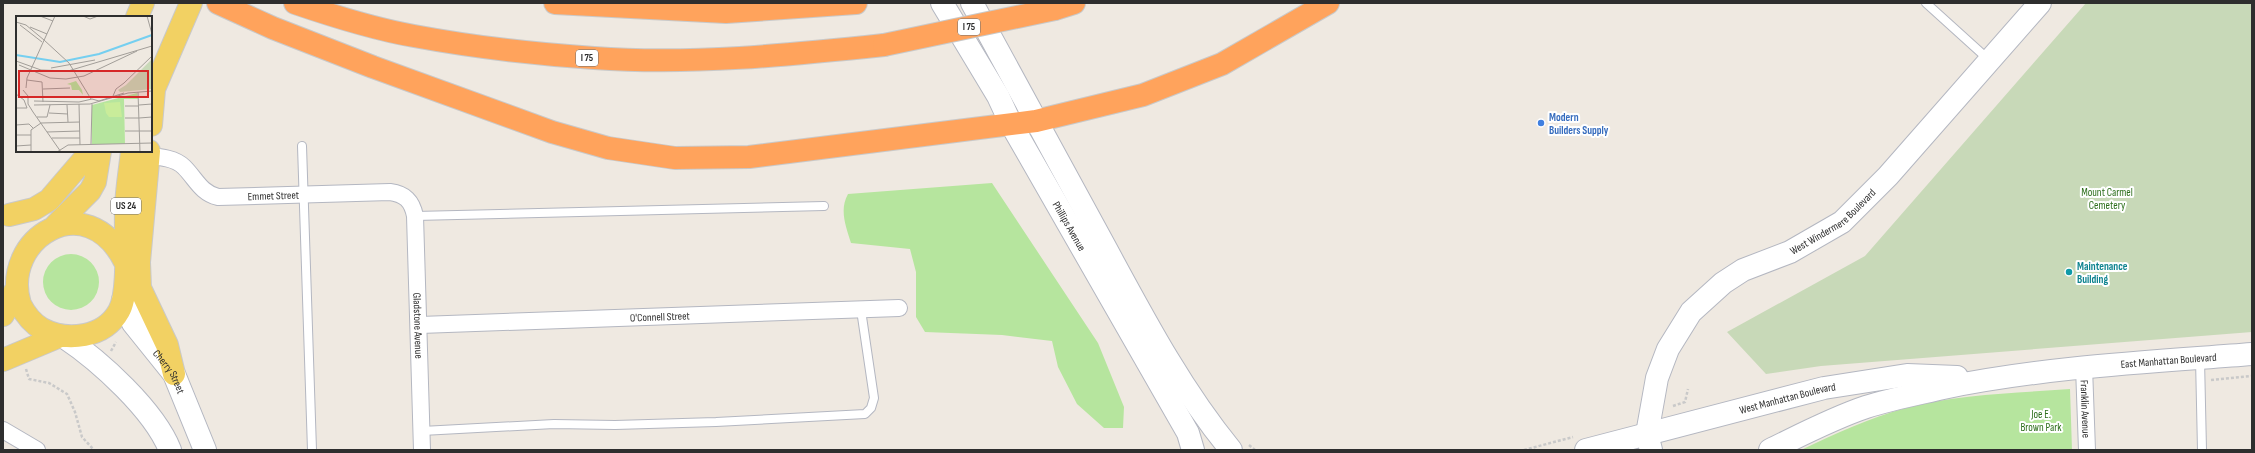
<svg xmlns="http://www.w3.org/2000/svg" width="2255" height="453" font-family="'Sofia Sans Condensed',sans-serif">
<style>
.green{fill:#b6e59e}
.cemetery{fill:#c8d9b8}
.lines{fill:none;stroke-linecap:round;stroke-linejoin:round}
.lane-casing{stroke:#b4b7c1;stroke-width:10}
.street-casing{stroke:#b4b7c1;stroke-width:18}
.secondary-casing{stroke:#b4b7c1;stroke-width:24}
.primary-casing{stroke:#c9c9c9;stroke-width:24}
.highway-casing{stroke:#c9c9c9;stroke-width:24}
.path{stroke:#c9c9c9;stroke-width:2.5;stroke-dasharray:3 2;stroke-linecap:butt}
.lane{stroke:#fff;stroke-width:8}
.street{stroke:#fff;stroke-width:16}
.secondary{stroke:#fff;stroke-width:22}
.primary{stroke:#f2d163;stroke-width:22}
.highway{stroke:#ffa35c;stroke-width:22}
.highway-bridge-casing{stroke:#c9c9c9;stroke-width:24;stroke-linecap:butt}
.highway-bridge{stroke:#ffa35c;stroke-width:22}
.shop-dot{fill:#3f7fe0;stroke:#fff;stroke-width:1.5}
.culture-dot{fill:#0f9aa8;stroke:#fff;stroke-width:1.5}
.labels{text-anchor:middle;dominant-baseline:central;stroke-width:4;stroke-linejoin:round;paint-order:stroke}
.shield{fill:#fff;stroke:#6d6d6d;stroke-width:1}
.shield-label{font-size:10px;font-weight:bold;fill:#2e2e2e}
.shop-label{font-size:11px;font-weight:bold;fill:#366cbe;stroke:#fff;text-anchor:start}
.park-label{font-size:11px;fill:#2c6e1b;stroke:#fff}
.street-label{font-size:11px;fill:#2e2e2e;stroke:#fff}
.culture-label{font-size:11px;font-weight:bold;fill:#0d838f;stroke:#fff;text-anchor:start}
.inset-river{fill:none;stroke:#75cff0;stroke-width:2}
.inset-road{fill:none;stroke:#a29e99;stroke-width:1}
.view{fill:#d62828;fill-opacity:0.15;stroke:#d62828;stroke-width:2}
.inset-edge{fill:none;stroke:#2e2e2e;stroke-width:2}
</style>
<rect width="100%" height="100%" fill="#efe9e1"/>
<path class="green" d="M992 183 1098 343 1124 407 1123 428H1104L1077 404 1058 367 1052 341 1002 335 925 332 916 317V272L910 249 851 243C846 227 839 210 848 194Z
M43 282a28 28 0 1 1 56 0a28 28 0 1 1-56 0Z
M2070 389 2072 450H1801C1835 434 1869 418 1906 408 1957 394 2017 393 2070 389Z"/>
<path class="cemetery" d="M2086 3H2252V332L1821 366 1766 374 1727 332 1865 256Z"/>
<g class="lines">
<defs>
<path id="lane" d="M1926 3 1989 60
M302 146 312 450
M415 216 824 206
M2200 359 2202 450
M422 431 554 424 615 425 716 422 865 414 871 408 874 398 861 310"/>
<g id="street">
<path id="s1" d="M148 156C160 157 175 158 184 167 196 179 201 193 218 197L390 192C405 194 412 201 415 216L422 450"/>
<path id="s2" d="M420 325 899 308"/>
<path id="s3" d="M2084 367 2087 450"/>
<path d="M3 430 37 450"/>
</g>
<g id="secondary">
<path id="s4" d="M942 3 998 96 1011 124 1188 433 1193 450"/>
<path d="M972 3C1016 84 1060 164 1104 245 1142 315 1180 388 1231 450"/>
<path id="s5" d="M123 300 133 323 174 374 205 450"/>
<path d="M64 337C100 361 154 410 170 450"/>
<path id="s6" d="M1586 450 1824 388 1907 375 1957 377"/>
<path id="s7" d="M1651 450 1647 434 1657 378 1668 349 1691 312 1723 283 1743 270 1790 252 1842 222 1888 176 2040 3"/>
<path id="s8" d="M1770 450C1801 435 1833 418 1866 407 1891 399 1917 394 1943 388 2044 367 2149 362 2252 354"/>
</g>
<path id="primary" d="M137 17 143 3
M151 96 191 3
M151 125 154 90
M149 151 139 262 140 288 167 345 174 374
M9 215 34 209 49 200 91 151
M56 225 90 191 95 182 100 151
M125 262C87 185 0 238 20 304 25 314 32 323 42 329 67 342 104 338 119 311 130 292 125 235 126 211 126 191 130 171 132 151
M3 315 15 291
M3 360 60 336"/>
<path id="highway" d="M218 3 273 28 373 67 552 132 608 148 675 158 749 157 1036 121 1143 95 1222 64 1328 3
M295 3C333 16 374 29 414 36 473 47 534 54 594 58 691 65 789 55 884 45
M555 3 726 12 856 3
M1055 9 1074 3"/>
</defs>
<use href="#lane" class="lane-casing"/>
<use href="#street" class="street-casing"/>
<use href="#secondary" class="secondary-casing"/>
<use href="#primary" class="primary-casing"/>
<use href="#highway" class="highway-casing"/>
<path class="path" d="M111 351 116 342
M26 369 29 379 49 383 67 394 75 412 82 437 94 450
M2211 380 2252 376
M1673 406 1685 402 1688 389
M1249 445 1255 450
M1524 450 1573 437"/>
<use href="#lane" class="lane"/>
<use href="#street" class="street"/>
<use href="#secondary" class="secondary"/>
<use href="#primary" class="primary"/>
<use href="#highway" class="highway"/>
<defs>
<path id="highway-bridge" d="M884 45 1055 9"/>
</defs>
<use href="#highway-bridge" class="highway-bridge-casing"/>
<use href="#highway-bridge" class="highway-bridge"/>
</g>
<circle class="shop-dot" cx="1541" cy="123" r="4"/>
<circle class="culture-dot" cx="2069" cy="272" r="4"/>
<g class="labels">
<g class="shield">
<rect x="958" y="19" width="22" height="16" rx="3"/>
<rect x="576" y="50" width="22" height="16" rx="3"/>
<rect x="111" y="198" width="30" height="16" rx="3"/>
</g>
<g class="shield-label">
<text x="969" y="27">I 75</text>
<text x="587" y="58">I 75</text>
<text x="126" y="206">US 24</text>
</g>
<g class="shop-label">
<text x="1549" y="117">Modern<tspan x="1549" dy="13">Builders Supply</tspan></text>
</g>
<g class="park-label">
<text x="2107" y="192">Mount Carmel<tspan x="2107" dy="13">Cemetery</tspan></text>
<text x="2041" y="414">Joe E.<tspan x="2041" dy="13">Brown Park</tspan></text>
</g>
<g class="street-label">
<text stroke="none"><textPath href="#s1" startOffset="140">Emmet Street</textPath></text>
<text stroke="none"><textPath href="#s7" startOffset="318">West Windermere Boulevard</textPath></text>
<text stroke="none"><textPath href="#s4" startOffset="257">Phillips Avenue</textPath></text>
<text stroke="none"><textPath href="#s2" startOffset="240">O'Connell Street</textPath></text>
<text stroke="none"><textPath href="#s1" startOffset="404">Gladstone Avenue</textPath></text>
<text stroke="none"><textPath href="#s8" startOffset="412">East Manhattan Boulevard</textPath></text>
<text stroke="none"><textPath href="#s5" startOffset="86">Cherry Street</textPath></text>
<text stroke="none"><textPath href="#s6" startOffset="208">West Manhattan Boulevard</textPath></text>
<text stroke="none"><textPath href="#s3" startOffset="42">Franklin Avenue</textPath></text>
</g>
<g class="culture-label">
<text x="2077" y="266">Maintenance<tspan x="2077" dy="13">Building</tspan></text>
</g>
</g>
<g transform="translate(16 16)">
<rect width="136" height="136" fill="#efe9e1"/>
<path d="M60 65 66 74 67 79 63 74H56L55 69 51 68ZM121 77 122 83H108L109 128H76V89Z" fill="#b6e59e"/>
<path d="M136 43V73L104 76 102 74 110 69Z" fill="#c8d9b8"/>
<path d="M104 86 106 101H93L90 97 88 87Z" fill="#c9ec9a"/>
<path class="inset-river" d="M0 39 44 46 83 38 136 19"/>
<path class="inset-road" d="M24 0 37 5M67 0 74 3 82 0M131 0 136 18M0 6 10 9 28 24M4 9 26 26M14 11 31 18M28 24 53 47 75 83M0 45 25 54 52 55 136 30M3 49 34 62 50 63 68 60 121 35M35 52 79 44M11 64 26 66 27 86M10 72 11 62 39 0M27 73 54 72M7 74 12 80V88L17 96 45 136M122 76 124 136M97 80 100 73 108 67 136 40M76 83 83 85 108 77M18 85 63 86 76 83M63 88 64 129M18 89 74 88 112 77 136 75M51 89 52 106M123 89 136 88M109 90H123M0 92H11L8 84 0 78M33 97 52 98M21 101H31L34 89M109 102H123M123 102 136 101M25 107 64 106M0 109 13 108 17 112M109 115H136M31 116 64 115M0 119H15M36 122H64M75 128 76 88M0 130 15 129M15 136V114L25 107M41 136 52 129 136 127"/>
<path class="view" d="M3 55H132V81H3Z"/>
<rect width="136" height="136" class="inset-edge"/>
</g>
<rect width="2255" height="453" fill="none" stroke="#2e2e2e" stroke-width="8"/>
</svg>
